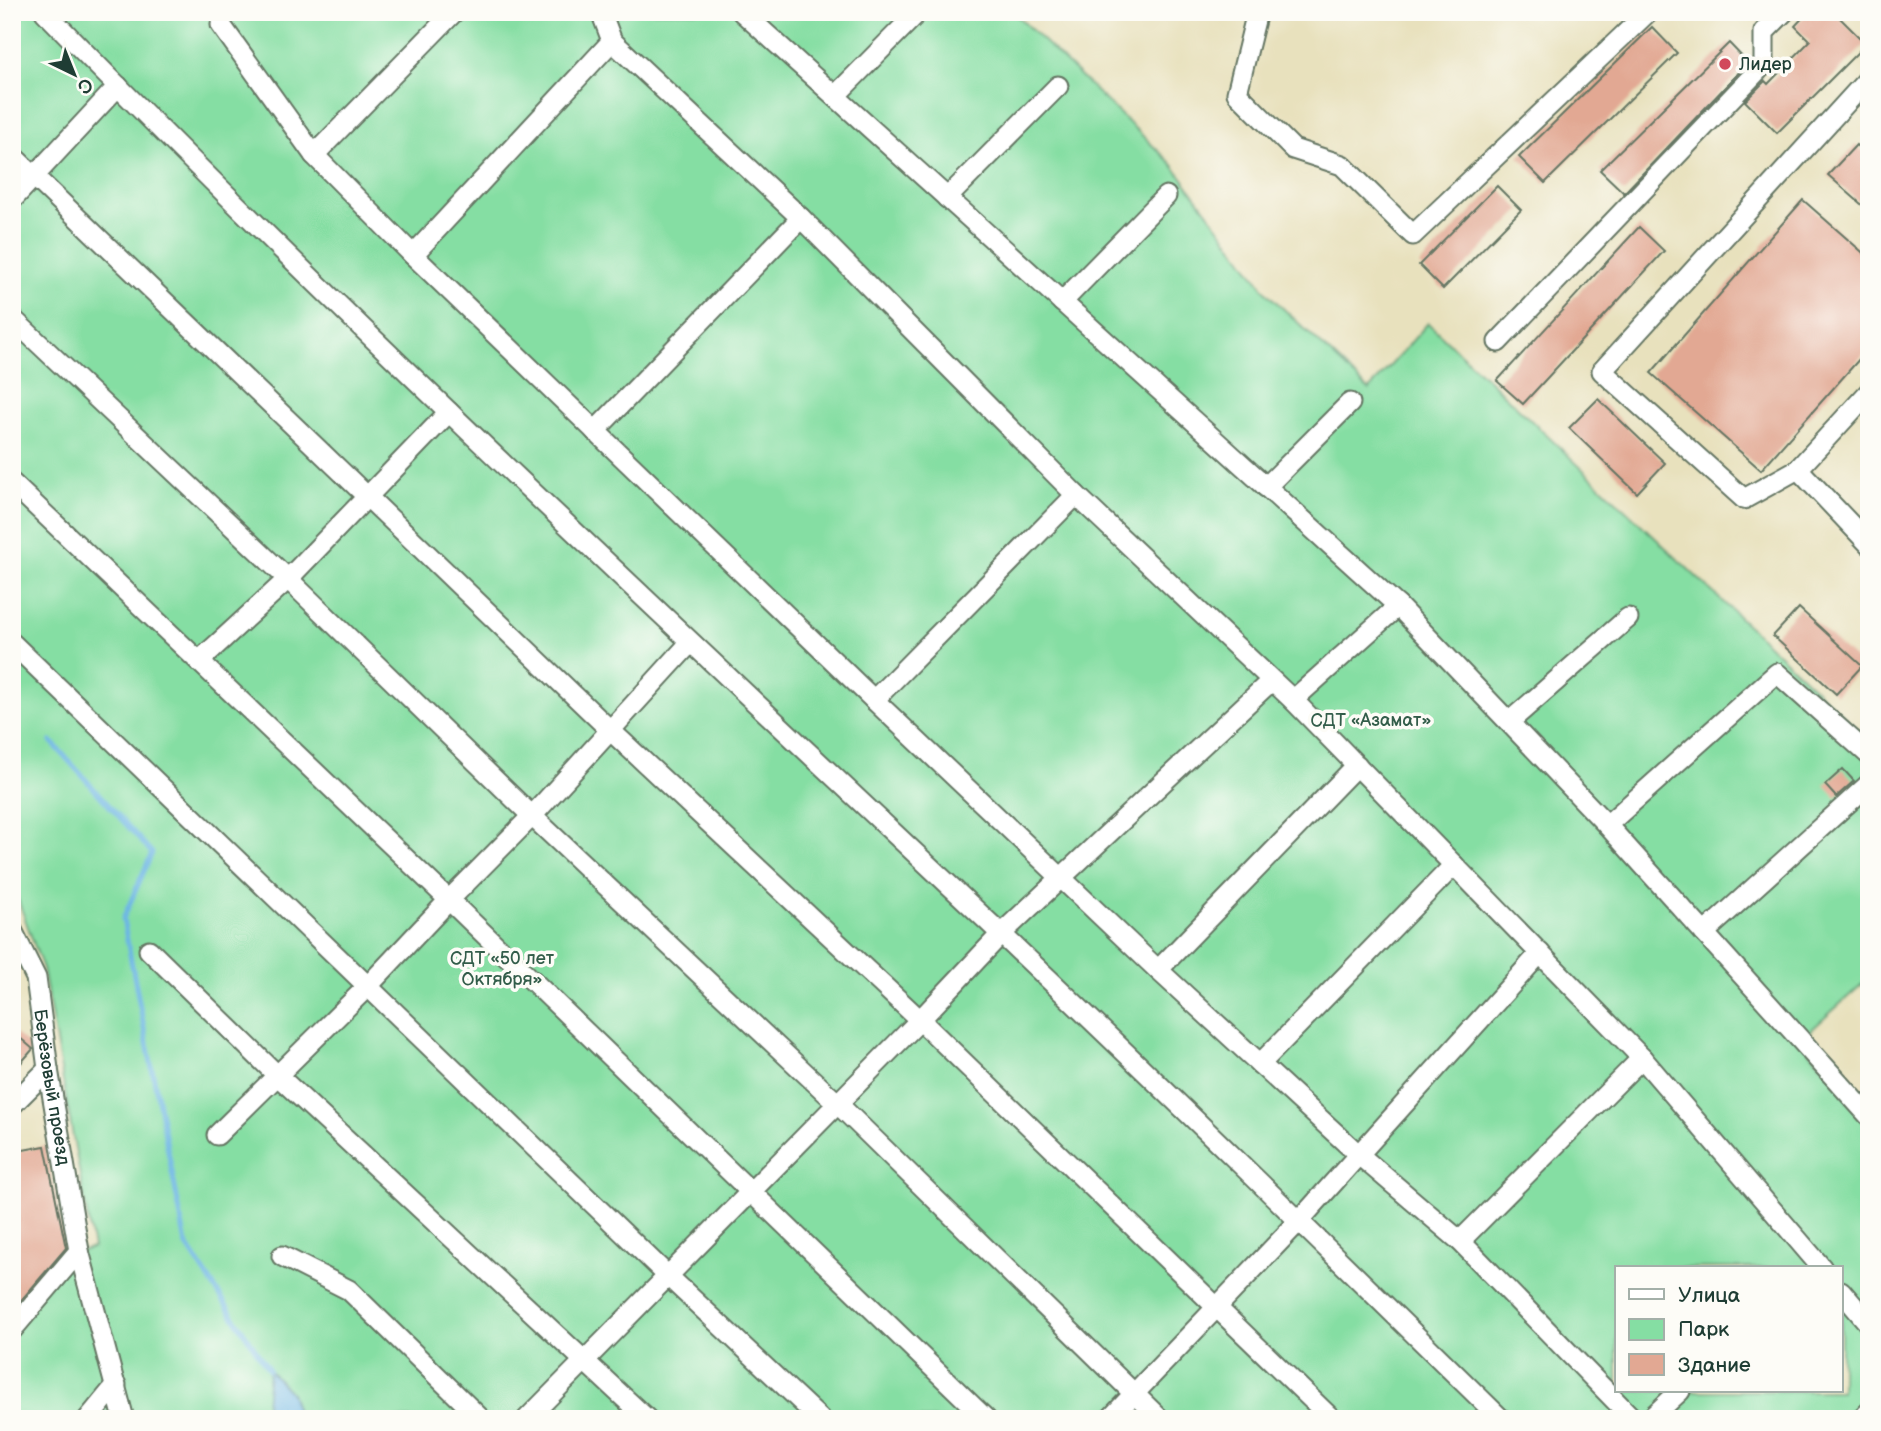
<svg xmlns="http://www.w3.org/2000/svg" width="1881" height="1431" font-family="'Balsamiq Sans',sans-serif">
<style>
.green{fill:#85dea3;stroke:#528e6c;stroke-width:2;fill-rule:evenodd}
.water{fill:#6cb6e4;stroke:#467a8c;stroke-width:2}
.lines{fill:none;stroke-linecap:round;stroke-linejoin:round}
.stream{stroke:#6cb6e4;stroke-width:5}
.building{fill:#e2a893}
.minor-casing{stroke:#657664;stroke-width:23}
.minor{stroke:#fff;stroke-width:19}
.poi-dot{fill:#d1495b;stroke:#fdfcf7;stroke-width:2.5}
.labels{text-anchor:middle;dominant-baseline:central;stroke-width:7;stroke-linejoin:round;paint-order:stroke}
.poi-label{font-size:18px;fill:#1f3d34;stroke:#fdfcf7;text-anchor:start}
.park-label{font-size:18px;fill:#335d4a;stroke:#fdfcf7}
.street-label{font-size:18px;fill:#1f3d34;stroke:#fdfcf7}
</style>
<rect width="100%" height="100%" fill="#fdfcf7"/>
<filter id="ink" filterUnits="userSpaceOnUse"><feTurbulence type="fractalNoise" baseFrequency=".0143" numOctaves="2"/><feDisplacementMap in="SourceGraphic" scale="14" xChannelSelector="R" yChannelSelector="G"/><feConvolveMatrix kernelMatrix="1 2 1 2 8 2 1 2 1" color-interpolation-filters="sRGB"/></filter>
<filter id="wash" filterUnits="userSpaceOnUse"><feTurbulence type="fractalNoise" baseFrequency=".00686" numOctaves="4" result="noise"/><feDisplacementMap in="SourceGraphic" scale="28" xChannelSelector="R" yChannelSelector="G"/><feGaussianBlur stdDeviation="1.57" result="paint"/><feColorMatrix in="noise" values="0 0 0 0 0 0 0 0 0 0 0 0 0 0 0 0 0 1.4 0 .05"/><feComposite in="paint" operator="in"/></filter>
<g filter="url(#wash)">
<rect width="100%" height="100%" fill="#e8e1bd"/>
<path class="green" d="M12 12H1013L1172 164 1268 294 1369 390 1428 323 1869 740V978L1800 1040 1869 1119V1419H299L291 1393 270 1371 265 1419H12V1318L67 1254 93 1248 43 969 12 883ZM1617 1268H1841V1391H1617Z"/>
<path class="water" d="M269 1370 291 1393 299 1419H265Z"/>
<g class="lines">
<path class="stream" d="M51 741 152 853 123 919 186 1244 269 1370"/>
</g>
<g id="blocks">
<path class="building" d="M1808 12H1834L1866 44 1777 133 1745 101 1765 81 1768 84 1810 41 1795 26Z
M1652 27 1677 53 1545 183 1519 157Z
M1729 43 1748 63 1624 193 1600 170Z
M1856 145 1869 156V211L1828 175Z
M1497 186 1521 210 1443 289 1419 265Z
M1803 200 1869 258V348L1761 470 1651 373Z
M1639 227 1664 251 1523 404 1497 381Z
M1598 399 1665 463 1637 493 1569 428Z
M1799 608 1862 666 1836 694 1773 636Z
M1843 769 1854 781 1836 797 1825 785Z
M12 1031 33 1049 12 1073Z
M45 1146 66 1248 12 1311V1152Z"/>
</g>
</g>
<g filter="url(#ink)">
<use href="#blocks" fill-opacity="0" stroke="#657664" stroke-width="2"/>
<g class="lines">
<defs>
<g id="minor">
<path d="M45 12C353 328 676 628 997 930 1167 1091 1334 1255 1501 1419"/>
<path d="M223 12 221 25 314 155 413 255 874 700 1158 970 1358 1154 1460 1241 1633 1419"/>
<path d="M742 12 1398 606 1607 825 1869 1116"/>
<path d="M1257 12 1237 93 1293 149 1342 165 1413 235 1648 12"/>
<path d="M612 41 801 218 1076 495 1293 700 1642 1058 1822 1268"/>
<path d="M835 96 918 12"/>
<path d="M12 155 610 730 920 1020 1332 1419"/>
<path d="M314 155 454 12"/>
<path d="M947 198 1058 86"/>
<path d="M12 200 118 86"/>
<path d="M413 255 612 41 601 12"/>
<path d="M1062 302 1166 196"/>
<path d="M12 318 288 579 532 816 838 1104 1160 1419"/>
<path d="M1498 342 1764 64V32L1784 12"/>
<path d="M1869 392 1798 469 1869 544"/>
<path d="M595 431 801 218"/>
<path d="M1798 469 1744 499 1602 371 1869 78"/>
<path d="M12 483 449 900 986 1419"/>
<path d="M1266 487 1350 403"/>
<path d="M12 643 668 1276 820 1419"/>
<path d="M199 661 288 579 449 412"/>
<path d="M874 700 1076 495"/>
<path d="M1293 700 1398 606"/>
<path d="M1509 722 1628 618"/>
<path d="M1607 825 1777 673 1869 755"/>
<path id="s1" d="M12 930 36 978 48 1069 79 1251 124 1419"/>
<path d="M1704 933 1869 784"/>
<path d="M149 950 278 1076 647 1419"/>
<path d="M1158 970 1357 765"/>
<path d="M1260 1064 1454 865"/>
<path d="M12 1105 48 1069"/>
<path d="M217 1135 368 986 449 900 532 816 690 643"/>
<path d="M1460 1241 1642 1058"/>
<path d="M282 1256 349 1290 481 1419"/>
<path d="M1841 1291 1869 1324"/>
<path d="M12 1330 79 1251"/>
<path d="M88 1419 116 1385"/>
<path d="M527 1419 920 1020 1001 934 1271 681"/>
<path d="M1110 1419 1299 1221 1540 953"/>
<path d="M1650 1419 1680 1391"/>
<path d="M1862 1419 1869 1412"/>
</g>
</defs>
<use href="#minor" class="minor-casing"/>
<use href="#minor" class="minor"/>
</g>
</g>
<circle class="poi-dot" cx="1725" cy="64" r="7"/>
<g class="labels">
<g class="poi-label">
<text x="1739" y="64">Лидер</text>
</g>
<g class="park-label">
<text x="1371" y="720">СДТ «Азамат»</text>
<text x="502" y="958">СДТ «50 лет<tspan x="502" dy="21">Октября»</tspan></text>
</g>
<g class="street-label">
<text stroke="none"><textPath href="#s1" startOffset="164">Берёзовый проезд</textPath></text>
</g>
</g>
<rect width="1881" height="1431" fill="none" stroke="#fdfcf7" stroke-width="42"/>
<rect x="1615" y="1266" width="228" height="126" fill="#fdfcf7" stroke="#a4b0a9" stroke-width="2"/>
<rect x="1629" y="1289" width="35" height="10" fill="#ffffff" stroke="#a4b0a9" stroke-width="2"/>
<text x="1678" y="1302" font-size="21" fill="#1f3d34">Улица</text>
<rect x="1629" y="1319" width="35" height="21" fill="#85dea3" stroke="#a4b0a9" stroke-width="2"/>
<text x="1678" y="1336" font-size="21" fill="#1f3d34">Парк</text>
<rect x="1629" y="1354" width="35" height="21" fill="#e2a893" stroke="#a4b0a9" stroke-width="2"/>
<text x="1678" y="1372" font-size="21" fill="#1f3d34">Здание</text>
<g transform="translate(74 74) rotate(137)" stroke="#fdfcf7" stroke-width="5" paint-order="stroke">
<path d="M0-5L12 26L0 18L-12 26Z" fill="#1f3d34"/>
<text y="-10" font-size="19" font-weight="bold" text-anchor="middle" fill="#1f3d34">С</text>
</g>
</svg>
